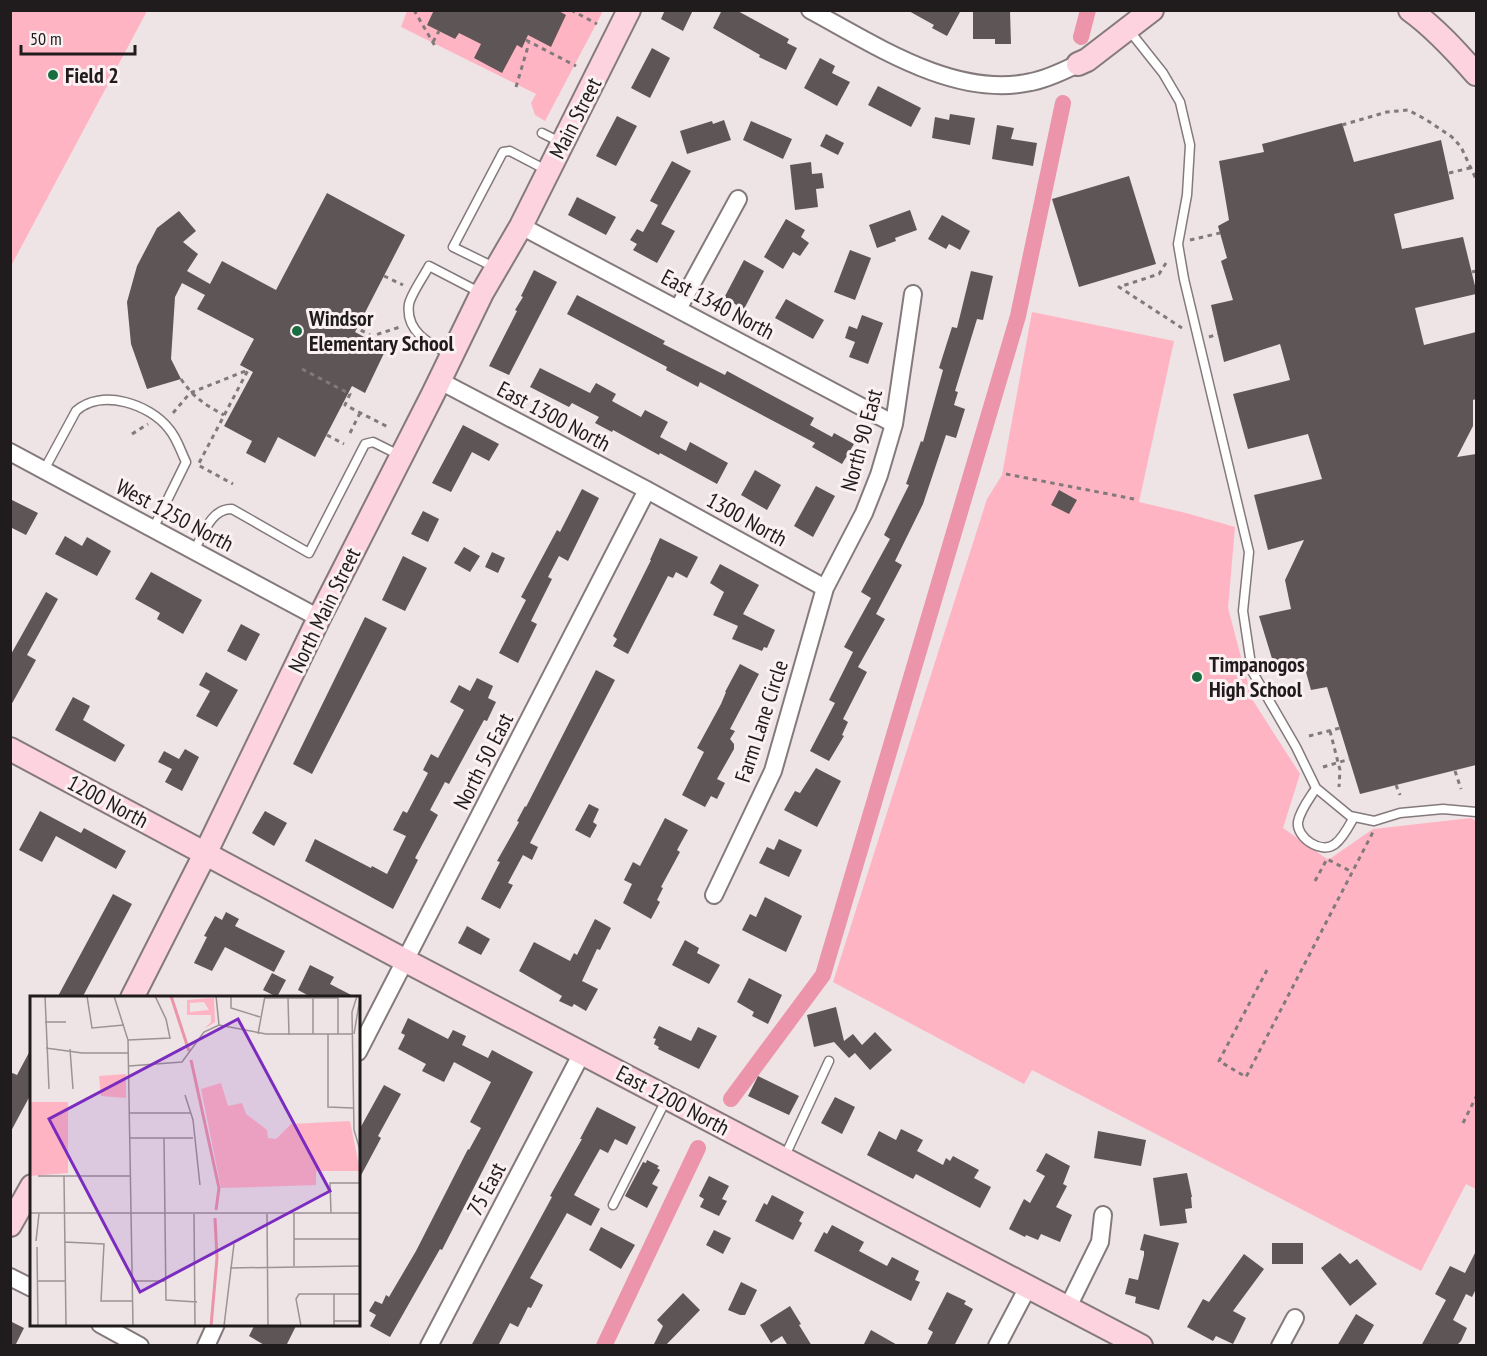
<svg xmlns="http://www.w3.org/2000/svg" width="1487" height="1356" font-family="'PT Sans Narrow',sans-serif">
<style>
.green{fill:#ffb4c4}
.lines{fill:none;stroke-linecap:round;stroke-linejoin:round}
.canal{stroke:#ec95aa;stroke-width:16}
.building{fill:#5e5556}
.lane-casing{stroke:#847a7c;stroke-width:11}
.street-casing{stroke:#847a7c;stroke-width:20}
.secondary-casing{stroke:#847a7c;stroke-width:26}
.path{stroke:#817a7b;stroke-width:3;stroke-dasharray:4.5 4.5;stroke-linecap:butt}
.lane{stroke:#fff;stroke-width:8}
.street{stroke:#fff;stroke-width:16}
.secondary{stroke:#fcd3df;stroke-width:22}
.poi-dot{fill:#186e40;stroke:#fbf0f2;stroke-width:2}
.labels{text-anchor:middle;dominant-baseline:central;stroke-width:6;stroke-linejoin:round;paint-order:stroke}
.poi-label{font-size:22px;font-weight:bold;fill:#201c1d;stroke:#fbf0f2;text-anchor:start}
.street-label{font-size:22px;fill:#201c1d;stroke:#fbf0f2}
.inset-river{fill:none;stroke:#ec95aa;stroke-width:3}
.inset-road{fill:none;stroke:#9c9395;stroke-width:1.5}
.view{fill:#7b2cbf;fill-opacity:0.15;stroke:#7b2cbf;stroke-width:3}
.inset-edge{fill:none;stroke:#201c1d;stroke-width:3}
</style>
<rect width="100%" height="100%" fill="#eee3e5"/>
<path class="green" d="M10 11H147L11 266H10Z
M407 11H603L545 121 535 115 531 103 536 94 401 27Z
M1032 312 1174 341 1139 502 1186 513 1235 527 1228 608 1252 699 1300 774 1283 828 1327 859 1331 858 1373 829 1471 818 1476 821V1189L1466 1184 1421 1271 1032 1070 1024 1084 833 982 987 499 1002 475Z"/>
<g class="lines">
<path class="canal" d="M1081 37 1088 10
M731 1099 823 975 1018 316 1063 103
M604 1346 698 1148"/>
</g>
<path class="building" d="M434 10H557L566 15 551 47 528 35 522 48 517 45 502 73 474 58 481 44 459 33 455 39 427 25Z
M665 10H693L683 31 661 19Z
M722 10H736L789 39 787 43 797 48 786 70 759 57 760 55 713 28Z
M907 10H952L960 12 947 36 932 28 934 25Z
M1010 11 1011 44H995V39H973V12Z
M652 48 670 58 650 98 631 88Z
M820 58 835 66 832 73 850 82 837 106 804 88Z
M878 86 921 108 911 127 868 105Z
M950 114 975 118 970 145 932 138 935 117 949 120Z
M617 116 637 126 616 166 596 156Z
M724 120 731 140 687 154 680 131 712 121 713 124Z
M751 121 792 139 783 159 743 140Z
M1342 123 1354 162 1441 140 1454 199 1394 214 1402 249 1463 237 1476 290V294L1415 308 1424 345 1476 332V399L1473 400V426L1457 457 1476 454V765L1360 794 1327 687 1311 690 1304 665 1277 675 1259 616 1291 609 1285 580 1304 540 1268 550 1254 495 1322 479 1308 434 1248 449 1233 394 1290 380 1280 344 1224 362 1211 305 1233 300 1221 261 1227 258 1218 226 1229 220 1219 161 1264 152 1262 144Z
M997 125 1014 128 1011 139 1037 143 1033 166 992 159Z
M826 134 844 143 838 155 820 146Z
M672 161 691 171 661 224 675 231 657 263 633 250 637 244 630 240 637 229 643 232 658 205 650 201Z
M811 162 812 174 822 173 824 188 816 189 818 207 795 210 790 165Z
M1129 176 1156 264 1079 287 1052 199Z
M327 193 405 235 355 332 386 349 365 393 352 386 315 457 278 437 265 463 246 453 252 441 224 426 253 372 240 365 254 339 197 309 205 295 182 283 175 297 171 359 181 379 147 389 131 344 127 302 137 266 157 228 179 211 196 231 183 242 198 254 187 271 210 284 222 261 276 290Z
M577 197 616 217 606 235 568 215Z
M910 210 917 230 895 238 896 241 877 248 869 225Z
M942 215 970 231 960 250 949 244 946 249 928 239Z
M786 219 805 230 801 237 809 243 800 256 793 252 783 269 764 257Z
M850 250 871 258 855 300 834 292Z
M744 260 764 271 744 309 724 298Z
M534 270 557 282 509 375 489 366 517 311 515 310 523 297 521 296Z
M971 271 993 276 983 320 977 319 955 391 958 392 954 405 965 409 956 438 946 435 923 504 895 561 902 565 876 614 885 619 858 667 867 672 843 719 848 722 842 735 844 736 829 761 810 751 835 703 829 700 853 652 844 647 871 598 861 592 890 539 884 535 909 485 906 484 921 441 923 442 943 370 939 368 952 327 957 328Z
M577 295 665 341 663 344 725 375 727 371 814 418 810 425 832 437 834 433 854 444 842 464 812 447 815 443 700 382 698 387 666 370 667 367 567 314Z
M786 299 824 320 813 339 775 318Z
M862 315 883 323 868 364 849 357 855 342 845 338 849 326 857 329Z
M540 368 590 393 596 383 616 394 612 401 641 417 645 410 668 422 660 437 686 451 690 442 728 463 717 484 660 453 659 455 613 430 612 432 595 423 599 417 572 403 569 407 530 387Z
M463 425 499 444 489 461 472 452 451 492 432 483Z
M755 470 781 485 767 510 741 495Z
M816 486 835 496 813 537 794 526Z
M582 489 599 498 568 561 559 556 548 577 552 579 531 621 537 624 518 663 499 653 526 600 521 597 557 530 560 532Z
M1059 490 1077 500 1069 514 1051 505Z
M10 499 38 513 26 535 10 527Z
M423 511 439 519 428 542 411 534Z
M65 536 82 546 87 537 111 551 97 576 55 554Z
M660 538 698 557 687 578 676 572 673 578 668 576 628 654 613 646 617 639 613 636 651 560H650Z
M464 547 480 556 470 572 454 563Z
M492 552 505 558 498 573 485 567Z
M403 556 427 568 405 611 382 600Z
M720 564 759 585 743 614 775 630 767 648 764 647 762 651 732 639 738 626 713 615 724 592 710 583Z
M151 572 202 600 183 634 157 619 160 613 135 599Z
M46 592 58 599 27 655 36 660 10 707V656Z
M365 617 387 628 312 774 293 764Z
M241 624 260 634 246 661 227 651Z
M740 664 759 674 730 729 735 731 730 739 734 744V749L717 779 725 783 717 799 711 796 705 807 682 795 704 752 697 748 721 704 726 692H725Z
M596 670 615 680 530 843 538 847 532 860 523 855 508 883 513 885 500 909 481 899 500 862 497 861 519 822 517 821 525 806 526 807Z
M206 672 238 690 217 727 196 716 210 691 199 685Z
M477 678 493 686 488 698 496 702 487 721 484 720 449 784 445 782 430 810 438 815 415 858 418 860 393 909 305 861 315 839 371 868 372 866 387 874 406 836 393 830 403 811 407 813 428 773 423 770 431 754 438 758 464 710 450 702 459 685 470 691Z
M73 697 90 706 83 720 125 745 115 762 55 730Z
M185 749 199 757 182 791 165 782 172 769 158 762 164 751 179 759Z
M816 768 841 781 817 827 784 810 795 791 800 793Z
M589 804 599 809 593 822 597 825 590 838 575 830Z
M40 811 81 833 84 828 126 851 116 869 56 836 42 862 19 850Z
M265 811 287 823 274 846 252 833Z
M665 818 688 830 677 850 680 852 661 887 663 888 657 900 660 902 651 919 623 903 632 884 624 880 633 862 640 866Z
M779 839 802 850 789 877 759 863 767 847 774 850Z
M113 894 132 904 82 998H57Z
M765 897 802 916 786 952 742 930 750 914 756 917Z
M226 912 239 919 235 926 285 951 274 972 225 947 212 971 194 963 207 937 204 936 215 916 222 920Z
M595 919 611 928 600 950 597 949 582 981 598 989 586 1011 574 1004 572 1007 559 1001 562 996 519 971 534 942 570 961 574 953 577 955Z
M467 926 490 939 481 955 458 943Z
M685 940 699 948 697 953 720 965 709 984 672 965Z
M310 965 334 977 330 984 357 998H313L298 990Z
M272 973 286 980 277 997 263 990Z
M749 978 782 995 768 1024 752 1016 754 1012 737 1002Z
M836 1007 844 1041 853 1034 862 1045 875 1032 892 1050 870 1070 855 1053 849 1058 834 1042 814 1047 807 1015Z
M408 1018 448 1039 453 1030 466 1036 462 1045 488 1058 492 1050 533 1072 442 1250 440 1249 390 1337 370 1326 376 1315 369 1311 375 1301 382 1304 386 1295 389 1297 416 1251 468 1149 469 1150 481 1128 470 1122 491 1082 454 1062 444 1082 422 1071 426 1064 398 1049 405 1035 401 1033Z
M659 1026 691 1041 698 1027 717 1036 699 1069 658 1049 659 1047 654 1044 656 1039 653 1038Z
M32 1047V1092L10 1133V1072L17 1075Z
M758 1076 799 1096 789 1115 748 1096Z
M384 1085 401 1094 378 1136 381 1138 358 1181V1132Z
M835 1097 855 1107 842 1134 821 1123Z
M597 1107 636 1127 627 1145 615 1139 608 1153 600 1149 574 1195 600 1209 591 1226 567 1213 530 1278 543 1285 531 1308 528 1307 518 1327 510 1323 498 1346H471L552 1197 550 1196 582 1139H580Z
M901 1129 923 1140 917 1151 943 1165 946 1158 950 1161 953 1156 979 1170 974 1178 991 1187 980 1208 916 1174 913 1179 867 1155 879 1131 896 1140Z
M1098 1131 1146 1140 1141 1166 1094 1158Z
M1046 1153 1070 1166 1063 1184 1067 1186 1056 1207 1072 1215 1060 1242 1041 1234 1038 1240 1026 1235 1025 1237 1009 1229 1024 1199 1030 1203 1045 1176 1036 1171Z
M647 1160 659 1166 657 1168 660 1170 652 1184 658 1187 647 1208 625 1196 643 1162 646 1163Z
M1187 1173 1192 1197H1191L1192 1208 1185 1209 1187 1223 1160 1226 1153 1178Z
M709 1176 729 1186 722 1199 727 1201 719 1216 700 1207 704 1199 699 1196Z
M772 1195 804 1212 799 1221 802 1223 793 1240 755 1221 764 1203 767 1205Z
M832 1225 864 1242 859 1251 887 1266 892 1257 919 1271 915 1280 920 1282 911 1301 814 1251 824 1232 827 1234Z
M601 1227 635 1245 621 1269 589 1250Z
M714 1230 731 1238 723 1254 706 1245Z
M1144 1234 1179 1243 1159 1310 1135 1303 1136 1297 1125 1294 1129 1278 1138 1280 1144 1255V1251L1140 1250Z
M1272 1243H1303V1264H1272Z
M1476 1251V1289L1472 1297 1466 1294 1453 1320 1467 1328 1461 1341 1456 1346H1421L1446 1300 1435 1294 1450 1266 1465 1273Z
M1340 1253 1350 1264 1357 1259 1377 1284 1350 1306 1321 1268Z
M1244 1254 1264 1269 1233 1311 1246 1318 1233 1344 1216 1336 1213 1341 1187 1327 1203 1299 1209 1302Z
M741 1282 757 1290 745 1315H740L728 1310Z
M947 1292 966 1301 964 1304 973 1309 954 1346H926L933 1332 928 1329Z
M683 1293 700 1310 665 1346H653L663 1326 657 1320Z
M790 1306 801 1324 799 1325 812 1346H788L782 1336 771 1343 760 1325Z
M1356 1314 1374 1325 1362 1346H1337Z
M10 1321 24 1328 15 1346H10Z
M255 1324H297L286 1346H266L249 1336Z
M871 1330 899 1346H863Z"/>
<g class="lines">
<defs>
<path id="lane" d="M1128 29 1163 73 1180 102 1190 145 1187 195 1178 244 1184 279 1249 552 1243 611 1252 671 1296 747 1316 788 1350 816 1374 821 1400 813 1443 809 1476 812
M542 133 560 142
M496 268 453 247 503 152 510 151 548 171
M451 355C430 344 405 332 409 304 411 294 424 276 429 266L481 293
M44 470 76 411C101 388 150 404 169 429 177 438 181 452 186 462L153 529
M194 551C203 535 211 508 232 509L309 553 365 444 373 442 401 456
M1316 788C1310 798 1300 810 1298 822 1296 837 1321 855 1335 844 1343 838 1349 826 1354 817
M784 1158 829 1061
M613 1205 666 1100"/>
<path id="street" d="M810 10C875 45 955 99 1031 82 1048 79 1063 71 1078 64
M521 226 894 424
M678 309 738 199
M440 381 647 490 825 588
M10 452 319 618
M714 895 773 771 825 588 864 513 879 475 894 424 913 294
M358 1052 647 490
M10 1277 32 1288
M1068 1307 1100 1242 1103 1215
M100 1324 140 1346
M206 1346 216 1324
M429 1346 582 1053
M997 1346 1028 1287
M1280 1346 1295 1318"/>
<path id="secondary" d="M1410 10C1435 28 1456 51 1476 74
M1078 64 1087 60 1152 10
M10 749 406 961 1141 1346
M132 998 205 854 319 618 433 394 482 293 521 226 629 10
M10 1225 32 1186"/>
</defs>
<use href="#lane" class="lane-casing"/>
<use href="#street" class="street-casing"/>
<use href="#secondary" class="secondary-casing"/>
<path class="path" d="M414 10 435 46
M571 10 597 24
M526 40 576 66
M433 42 439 31
M516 87 529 43
M1342 125 1387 112 1408 110 1425 119 1452 137 1461 147 1476 179
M1449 173 1470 168
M1190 240 1220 233
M1166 263 1159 274 1119 287 1182 328
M1472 272 1476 271
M384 276 403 285
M321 309 372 336 400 327
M1209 337 1218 334
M302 369 350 394 345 405 390 428
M181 379C194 398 204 404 224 415
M173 413 190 393 248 370 198 465 233 484
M350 433 360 413
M132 434 148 424
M327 435 344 444
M1006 474 1134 499
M1330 731 1340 770 1339 787
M1309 736 1340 728
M1323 767 1350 759
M1455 771 1461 789
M1396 785 1400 795
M1315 881 1327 859 1352 872
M1267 970 1219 1061 1246 1077 1373 832
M1463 1123 1476 1097"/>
<use href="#lane" class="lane"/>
<use href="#street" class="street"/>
<use href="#secondary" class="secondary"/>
</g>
<g class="poi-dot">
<circle cx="53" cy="75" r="6"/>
<circle cx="297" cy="331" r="6"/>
<circle cx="1197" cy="677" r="6"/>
</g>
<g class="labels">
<g class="poi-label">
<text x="65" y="75">Field 2</text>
<text x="309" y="318">Windsor<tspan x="309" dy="25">Elementary School</tspan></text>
<text x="1209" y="664">Timpanogos<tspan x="1209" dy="25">High School</tspan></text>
</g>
<g class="street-label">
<text transform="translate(575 118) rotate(-63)">Main Street</text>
<text transform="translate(718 304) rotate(28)">East 1340 North</text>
<text transform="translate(554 416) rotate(28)">East 1300 North</text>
<text transform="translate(861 440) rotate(-75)">North 90 East</text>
<text transform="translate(175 515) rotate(28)">West 1250 North</text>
<text transform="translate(747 519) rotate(29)">1300 North</text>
<text transform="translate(324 610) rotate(-64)">North Main Street</text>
<text transform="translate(761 721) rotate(-72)">Farm Lane Circle</text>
<text transform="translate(483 761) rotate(-63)">North 50 East</text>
<text transform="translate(108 801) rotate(28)">1200 North</text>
<text transform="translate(673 1100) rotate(28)">East 1200 North</text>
<text transform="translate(486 1189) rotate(-62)">75 East</text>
</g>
</g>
<g transform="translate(30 996)">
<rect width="330" height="330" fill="#eee3e5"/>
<path d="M180 2H184L185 26 174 33 181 26V19H157V4ZM160 7 174 6 179 14 160 16ZM96 78V102L71 100 69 80ZM191 87 198 110 212 107 216 118 237 134 238 142 246 143 261 128 320 125 330 175H286V189L191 192 171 93ZM0 106H38V177L0 180Z" fill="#ffb4c4" fill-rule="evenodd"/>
<path class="inset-river" d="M141 0 159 55M161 64 189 192 186 214M181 330 187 262 185 222"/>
<path class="inset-road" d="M15 0 19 93M57 0 62 32 94 29M84 0 98 44 103 330M186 0 189 29M201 0V12L230 21M327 0 322 16 324 134 330 154M235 2H308V38M258 2 259 39M15 26H36M228 38 235 0M283 38V2M298 38V111L323 112M324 38 330 2M98 44 140 42 136 23 125 0M16 52 52 57H99M40 53 43 93M99 70 152 66 174 36 189 29 236 38H323M155 99 163 124 170 189M100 117H161M100 142H163M134 142 136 304 167 306M8 180H101M34 180 36 330M0 217H330M264 217V270M301 217 300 187H330M164 218 165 330M237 218 238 330M264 243H330M6 245 9 218M35 246 74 248 71 305H103M7 251 8 330M200 272 330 270M8 285H35M103 285H136M304 298V330M304 325H330M194 330 204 248M271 330 266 303 269 298H330"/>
<path class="view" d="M208 23 300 195 110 296 19 123Z"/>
<rect width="330" height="330" class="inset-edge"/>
</g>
<rect width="1487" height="1356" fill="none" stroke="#201c1d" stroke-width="24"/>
<path d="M21 45v9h114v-9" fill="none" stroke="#201c1d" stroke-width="3"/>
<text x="30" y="45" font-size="18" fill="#201c1d" stroke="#fbf0f2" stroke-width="4.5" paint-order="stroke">50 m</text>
</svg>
